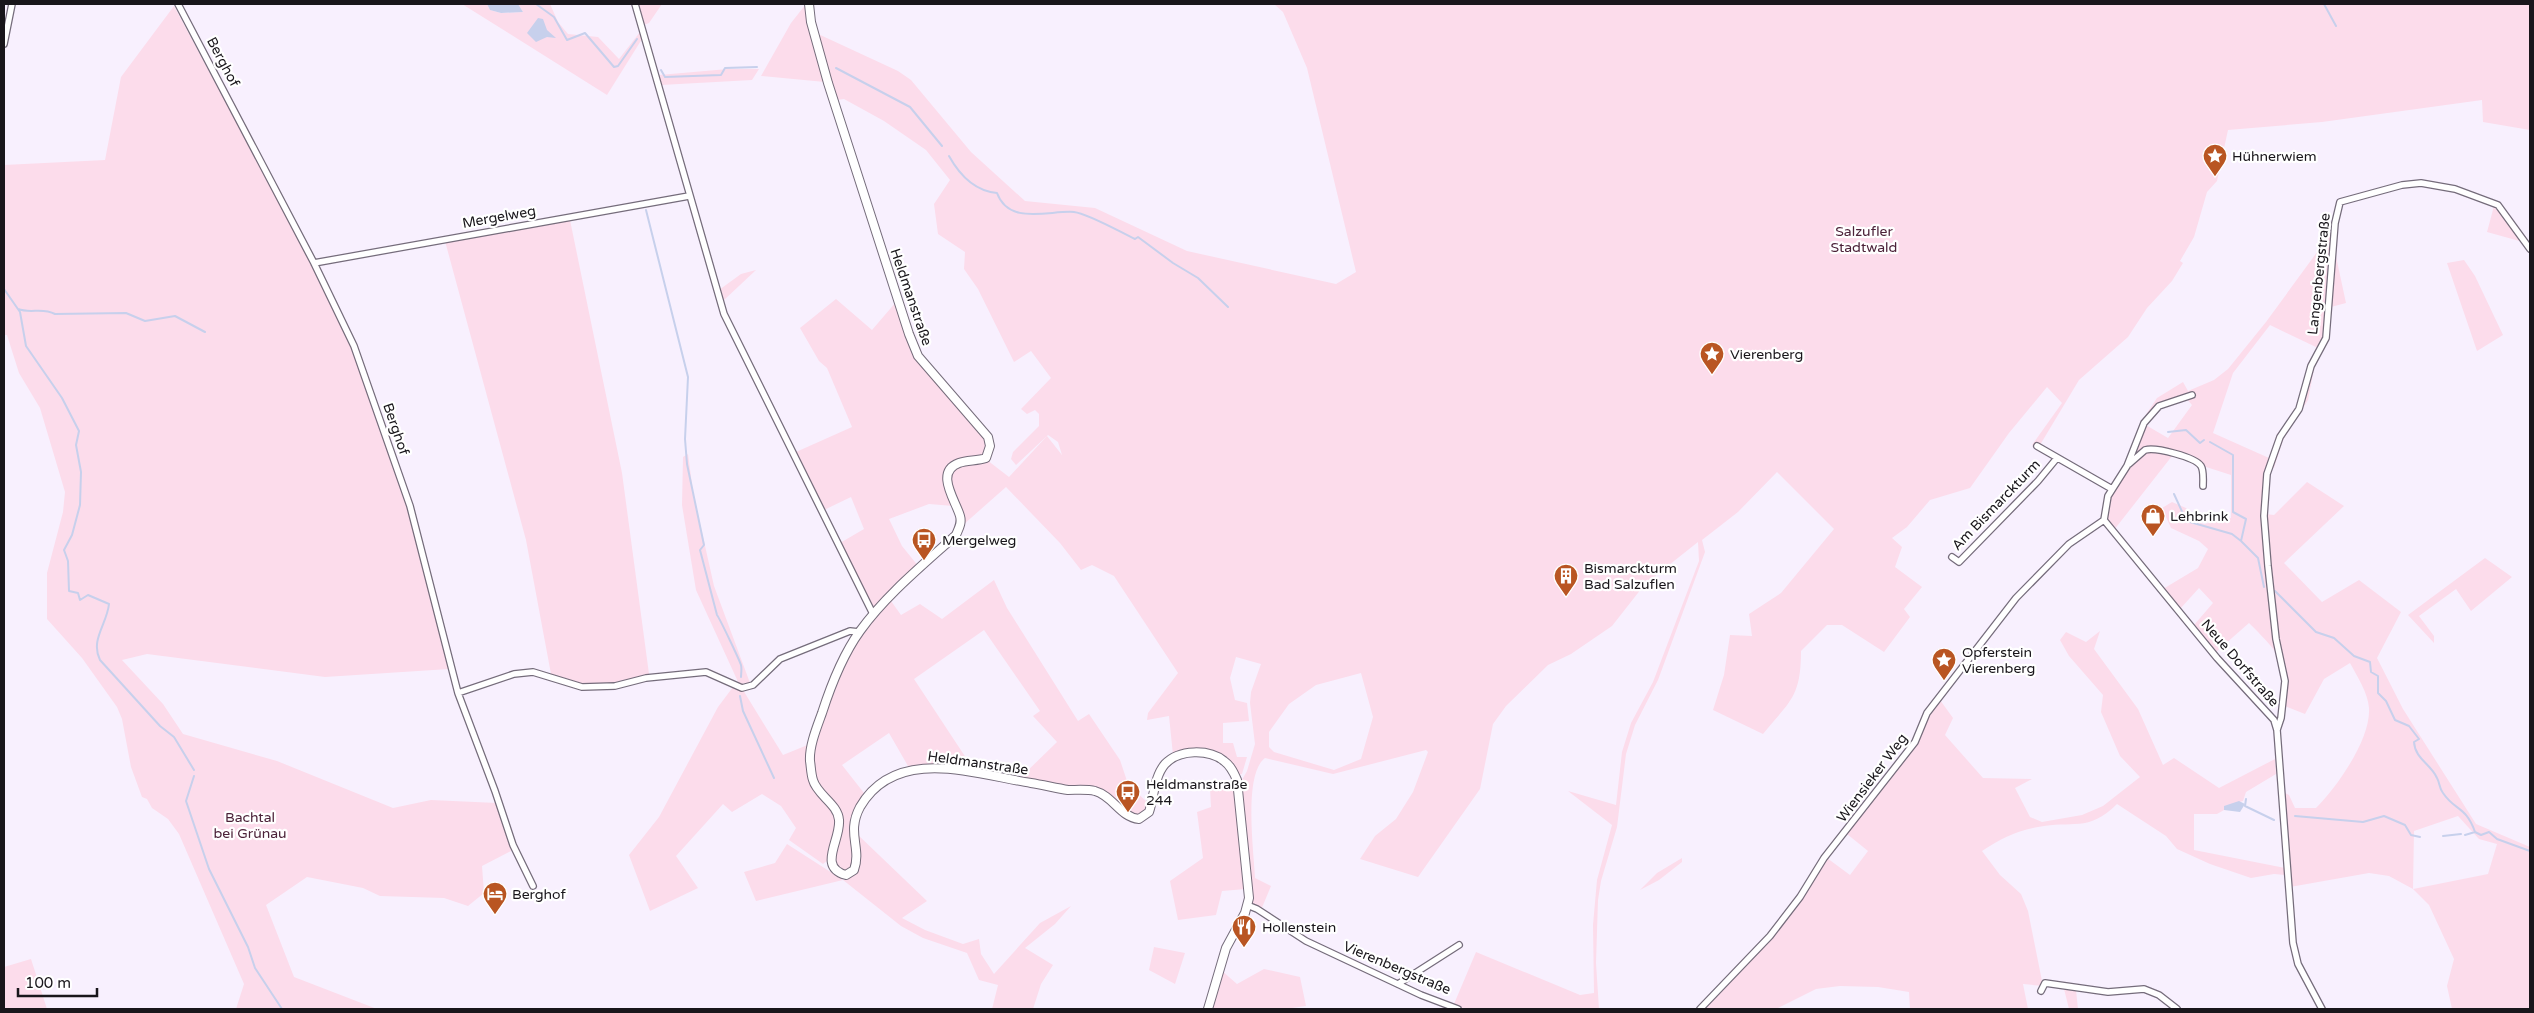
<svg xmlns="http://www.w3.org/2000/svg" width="2534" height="1013" font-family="'Varela Round',sans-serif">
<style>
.green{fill:#fcdceb;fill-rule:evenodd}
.water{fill:#c7d0ec}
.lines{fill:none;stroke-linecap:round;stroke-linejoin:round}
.stream{stroke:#c7d0ec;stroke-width:2}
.minor-casing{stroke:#756c7b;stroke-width:8}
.major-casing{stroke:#756c7b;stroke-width:10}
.minor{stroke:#fff;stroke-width:5.5}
.major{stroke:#fff;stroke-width:8}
.labels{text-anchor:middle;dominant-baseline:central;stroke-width:4.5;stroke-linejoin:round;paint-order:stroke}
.street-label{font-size:14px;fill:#19161b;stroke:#fff}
.poi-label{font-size:14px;fill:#19161b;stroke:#fff;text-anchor:start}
.park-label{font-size:14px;fill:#4c2239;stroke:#fff}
</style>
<rect width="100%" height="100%" fill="#f8f0fe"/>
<path class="green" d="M462 4H487L490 10 501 13 523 12 518 4H550L558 22 568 34 598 37 619 59 640 32 642 39 607 95Z
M638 4H662L649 23 644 25Z
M806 4 825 82 761 76 791 23Z
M1274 4H2530V130L2483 122 2482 100 2322 122 2228 130 2217 181 2207 192 2194 237 2180 261 2183 263 2172 281 2147 308 2128 337 2079 380 2040 445 2112 485 2109 490 2058 462 2032 445 2062 403 2047 387 2009 433 1970 488 1930 500 1907 527 1892 538 1902 547 1895 567 1922 587 1904 609 1910 617 1884 652 1842 625H1827L1801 651C1801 697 1790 701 1763 734L1713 710 1724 675 1730 635 1752 636 1749 614 1781 593 1834 529 1777 472 1738 512 1702 540 1705 552 1658 680 1635 725 1626 754 1617 827 1601 881 1598 900 1596 963 1599 1009H1456L1454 1004 1476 952 1580 995 1594 993 1593 925 1597 880 1612 825 1568 791 1616 805 1622 752 1631 723 1653 682 1699 561 1698 542 1645 584 1612 626 1571 654 1548 665 1506 706 1493 724 1480 789 1418 877 1360 859 1375 836 1396 819 1413 792 1428 752 1426 750 1333 774 1265 758C1243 774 1254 852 1255 878L1271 886 1261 910 1251 903 1242 780 1247 771 1255 744 1250 703 1251 692 1261 664 1236 657 1230 678 1235 700 1247 703 1249 721 1223 723V743H1233L1237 757H1247L1242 774 1238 775 1218 754 1173 755 1169 716 1147 720 1148 713 1178 673 1114 576 1092 565 1081 570 1060 543 1006 487 963 525C957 510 937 474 960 465 968 462 979 462 987 460L1009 477 1047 436 1062 455 1058 442 1048 435 1016 465 1011 459 1013 452 1039 426V414L1035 410 1027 414 1021 409 1051 378 1031 351 1014 362 978 289 964 269 965 252 938 234 934 204 950 180 926 150 884 121 844 99 837 100 816 33 898 71 911 80 971 152 1025 201 1095 208 1187 251 1336 284 1356 272 1307 68 1283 12ZM1361 673 1373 717 1361 759 1334 770 1274 752 1269 747V732L1289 704 1316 685Z
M174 6 312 263 352 345 407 506 449 669 325 677 147 654 122 660 163 704 183 734 277 761 393 808 431 800 497 803 511 851 482 866 484 893 468 906 444 898 380 896 363 888 307 877 266 905 294 977 377 1009H236L244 984 179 834 168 819 152 808 147 799 142 797 131 767 122 719 117 707 82 658 47 619V573L63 512 65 492 40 408 19 373 7 335H4V165L105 160 121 77Z
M728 69H759L752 80 661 85 659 75Z
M2494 206 2523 242 2487 232Z
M570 220 622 473 649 674 612 683 583 684 551 674 526 540 445 241Z
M2331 233 2346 303 2331 307V326L2314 369 2308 400 2283 440 2274 468 2270 466 2265 514 2274 515 2307 482 2344 506 2284 563 2322 602 2359 580 2401 612 2377 658 2403 709 2476 824 2530 847V1009H2452L2447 986 2454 959 2429 905 2413 889 2389 876 2369 873 2290 887 2283 792 2289 795 2295 808H2316C2337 787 2371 739 2369 708 2368 693 2357 676 2350 663L2324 679 2305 714 2285 706C2289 662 2278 652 2249 623L2216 652 2194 625 2213 603 2199 588 2180 609 2163 589 2198 568 2208 549 2199 541 2171 528 2162 508 2172 502 2186 508 2194 521 2204 524 2231 518V475L2172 456 2114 530 2106 520 2110 497 2144 424 2168 438 2192 405 2186 398 2158 404 2141 422 2157 398 2183 382 2188 391 2214 380 2228 369 2266 322ZM2270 325 2318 348 2308 363 2303 392 2298 407 2277 434 2269 458 2213 433 2233 373ZM2458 816 2479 839 2497 844 2488 874 2413 889 2414 831Z
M2464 260 2475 276 2503 335 2477 351 2447 263Z
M756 270 723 301 719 290 741 274Z
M836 299 872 330 896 302 918 358 976 423 989 446 983 457 958 462 946 474 953 506 929 504 889 519 902 546 919 567 874 610 840 543 864 529 851 497 824 510 796 452 852 427 827 368 819 361 800 328Z
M688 454 693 492 714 586 750 683 739 684 696 590 682 505 683 457Z
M2485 558 2512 577 2471 611 2456 589 2419 616 2434 636V643L2408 615Z
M994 580 1007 608 1078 721 1089 714 1120 760 1128 784 1149 804 1148 810 1134 817 1108 795 1019 779 1057 742 1033 716 1040 711 984 630 914 679 974 770 941 765 908 766 889 733 842 765 864 793C860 802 853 812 852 822 849 839 862 862 846 872L838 870 833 859 841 829C833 814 820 794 815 778 805 745 832 684 848 655 859 635 874 617 891 601L901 615 920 604 942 619Z
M2100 631 2094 649 2138 709 2163 765 2174 758 2219 788 2275 759 2276 774 2246 792 2243 801 2225 806 2224 810 2217 814H2194V850L2285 868V875L2274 874 2251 878 2210 864 2177 849 2166 836 2117 804C2088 833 2072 820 2038 827 2016 831 2000 839 1982 851L2000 875 2021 894 2028 911 2043 986 2023 984 2028 1009H1910L1909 992 1878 987 1840 986 1816 989 1776 1009H1701L1753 954 1827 858 1850 875 1868 851 1847 834 1897 765 1916 744 1929 714 1940 700 1953 718 1945 735 1983 778 2032 779 2015 788 2030 817 2042 822 2082 815 2103 806 2140 777 2120 756 2101 712 2103 695 2069 656 2060 640 2066 632 2086 642Z
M733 687 743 690 783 755 810 744 811 781 834 811 836 828 828 860 823 864 789 840 796 828 781 806 762 794 732 812 723 804 676 856 698 888 650 911 629 855 659 817 718 707Z
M1235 786 1246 889 1222 891 1216 915 1178 920 1170 881 1203 858 1197 812 1211 807 1210 788Z
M856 833 927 901 902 918 925 930 963 944 979 939 981 954 994 974 1040 923 1071 906 1055 924 1025 948 1053 965 1041 984 1033 1009H992L998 985 979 980 967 953 923 938 901 926 843 880 756 901 744 872 775 863 787 844 843 880C866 874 859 851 856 833Z
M1682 858V862L1659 880 1640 890 1657 873Z
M1154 947 1185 953 1175 984 1149 970Z
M31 959 47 1009H4V967Z
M1264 969 1300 977 1306 1006 1285 1009H1218L1211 1007 1221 970 1237 984Z
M2064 989 2076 990 2078 1009H2069Z"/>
<path class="water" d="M487 4H518L523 12 501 13 490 10Z
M538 18 543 19 547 30 556 38 547 37 536 42 527 33Z
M2239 801 2245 804 2240 812 2224 810V806Z"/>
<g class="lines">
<path class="stream" d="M536 4 554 17 567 40 585 33 614 67 618 66 637 39
M2324 4 2336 26
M836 68 910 107 942 146
M661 70 665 77 721 75 725 68 757 67
M949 156C959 174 975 191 997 193 1009 226 1050 210 1074 212 1089 214 1120 232 1135 239L1138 237 1173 263 1198 278 1228 307
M646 210 688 377 685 439 687 464 704 545 700 550 717 615C720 619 739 659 741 665 742 669 741 674 741 677
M4 289 20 312 26 346 62 398 79 431 76 445 81 472 80 505 72 535 64 550 68 561 69 591 78 593 80 600 88 595 109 604C107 624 90 640 100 660L160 726 174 737 194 770
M18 309C31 314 42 307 55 314L126 313 145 321 175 316 205 332
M2168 432 2186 430 2200 443 2204 440
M2210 442 2233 455V512L2246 519 2241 541 2258 558 2264 587
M2174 494 2185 518 2190 522 2232 534 2241 541
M2275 591 2316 632 2334 638 2354 656 2370 662 2371 672 2378 676V693L2386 701 2395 720 2409 726 2419 739 2414 742C2415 759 2431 764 2437 778 2440 783 2439 788 2443 793 2455 811 2466 806 2475 832L2481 835 2489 832 2497 839 2530 851
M740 696 743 711 774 778
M194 776 186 801 209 869 248 947 255 968 282 1009
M2246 799 2245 806 2274 820
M2295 816 2363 822 2384 816 2405 825 2411 835 2420 837
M2465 835 2475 832
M2443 836 2461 834"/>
<defs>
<path id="minor" d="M178 4 314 263 354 346 410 506 458 693 495 791 513 845 533 886
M635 4 724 314 873 614
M4 44 12 4
M314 263 689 196
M2192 395 2159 406 2144 423 2127 466 2108 496 2104 520 2217 658 2274 720 2277 730 2293 943 2298 964 2322 1009
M2037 446 2112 489
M2129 464 2145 450C2156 447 2195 457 2201 466 2204 471 2203 480 2203 486
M1952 557 1959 562 2038 481 2057 458
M458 693 514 674 533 672 582 687 615 686 646 678 706 672 742 688 753 685 780 659 850 631 859 632
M2277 730 2281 718 2285 681 2276 639 2268 566 2264 516 2267 474 2280 437 2299 409 2311 366 2326 338 2335 223 2340 202 2402 185 2421 183 2455 189 2498 205 2530 249
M1247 905 1257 909 1306 941 1421 995 1458 1009
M1398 984 1459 945
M2041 991 2045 983 2108 992 2144 989 2159 995 2177 1009
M1700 1009 1770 936 1800 897 1824 858 1915 742 1927 713 2016 598 2069 544 2104 520"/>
<path id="major" d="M809 4 811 22 828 83 909 334 918 356 988 437 990 446 986 458C977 461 967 460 959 463 934 472 956 501 960 516 962 523 959 528 956 535 923 565 886 595 860 631 842 656 831 685 822 713 817 727 809 746 810 761 811 767 811 774 813 780 817 795 838 804 839 820 841 840 817 867 846 875L854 870C862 848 846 833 860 807 896 745 975 774 1031 783 1043 785 1056 788 1068 790 1077 790 1087 789 1095 791 1113 796 1120 817 1139 819L1149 812C1154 797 1154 777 1165 764 1179 749 1209 749 1224 761 1231 766 1234 773 1237 780L1249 898 1245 913 1226 948 1208 1009"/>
</defs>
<use href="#minor" class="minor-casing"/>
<use href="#major" class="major-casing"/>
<use href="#minor" class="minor"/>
<use href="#major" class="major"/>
</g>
<defs>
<symbol id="sight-pin" viewBox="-11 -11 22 30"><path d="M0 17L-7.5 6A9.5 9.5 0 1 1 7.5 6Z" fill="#b95522" stroke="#fff"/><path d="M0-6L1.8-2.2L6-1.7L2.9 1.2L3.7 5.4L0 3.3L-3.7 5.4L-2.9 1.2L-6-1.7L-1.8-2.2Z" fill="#fff"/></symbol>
<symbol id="shop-pin" viewBox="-11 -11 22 30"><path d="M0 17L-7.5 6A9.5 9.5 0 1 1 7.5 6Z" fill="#b95522" stroke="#fff"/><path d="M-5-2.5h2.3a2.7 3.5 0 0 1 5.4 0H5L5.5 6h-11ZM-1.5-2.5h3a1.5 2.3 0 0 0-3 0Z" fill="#fff"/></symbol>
<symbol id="bus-pin" viewBox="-11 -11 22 30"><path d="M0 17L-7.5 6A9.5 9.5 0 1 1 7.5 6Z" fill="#b95522" stroke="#fff"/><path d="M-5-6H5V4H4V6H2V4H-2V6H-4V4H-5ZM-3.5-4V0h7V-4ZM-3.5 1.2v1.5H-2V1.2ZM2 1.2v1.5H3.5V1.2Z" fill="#fff"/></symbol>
<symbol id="building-pin" viewBox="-11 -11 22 30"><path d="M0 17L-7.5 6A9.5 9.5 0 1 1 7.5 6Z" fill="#b95522" stroke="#fff"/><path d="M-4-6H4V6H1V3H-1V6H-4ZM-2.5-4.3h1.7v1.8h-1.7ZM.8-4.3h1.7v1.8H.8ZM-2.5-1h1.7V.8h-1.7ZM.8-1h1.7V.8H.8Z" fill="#fff"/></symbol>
<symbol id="hotel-pin" viewBox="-11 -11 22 30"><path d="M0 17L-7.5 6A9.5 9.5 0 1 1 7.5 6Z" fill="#b95522" stroke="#fff"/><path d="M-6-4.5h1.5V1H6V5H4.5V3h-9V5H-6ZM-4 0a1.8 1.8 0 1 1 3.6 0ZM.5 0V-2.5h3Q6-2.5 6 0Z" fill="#fff"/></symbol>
<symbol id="restaurant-pin" viewBox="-11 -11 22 30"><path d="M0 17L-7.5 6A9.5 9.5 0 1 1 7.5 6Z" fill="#b95522" stroke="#fff"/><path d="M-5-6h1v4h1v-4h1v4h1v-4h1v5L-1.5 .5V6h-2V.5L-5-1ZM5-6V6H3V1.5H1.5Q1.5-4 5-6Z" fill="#fff"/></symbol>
</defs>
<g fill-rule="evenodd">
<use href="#sight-pin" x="2201" y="142" width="28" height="38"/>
<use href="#sight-pin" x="1698" y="340" width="28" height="38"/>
<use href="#shop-pin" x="2139" y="502" width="28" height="38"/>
<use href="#bus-pin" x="910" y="526" width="28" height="38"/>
<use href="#building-pin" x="1552" y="562" width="28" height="38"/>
<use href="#sight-pin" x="1930" y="646" width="28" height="38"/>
<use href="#bus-pin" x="1114" y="778" width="28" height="38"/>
<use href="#hotel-pin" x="481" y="880" width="28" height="38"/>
<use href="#restaurant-pin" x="1230" y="913" width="28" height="38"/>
</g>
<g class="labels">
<g class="street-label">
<text transform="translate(223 62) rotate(62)">Berghof</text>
<text transform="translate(499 217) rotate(-10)">Mergelweg</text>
<text transform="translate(2319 274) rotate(-84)">Langenbergstraße</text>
<text transform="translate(911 297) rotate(71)">Heldmanstraße</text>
<text transform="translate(396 429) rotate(71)">Berghof</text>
<text transform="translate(1996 505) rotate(-46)">Am Bismarckturm</text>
<text transform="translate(2240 663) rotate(49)">Neue Dorfstraße</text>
<text transform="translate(978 763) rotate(8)">Heldmanstraße</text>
<text transform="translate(1872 778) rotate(-53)">Wiensieker Weg</text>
<text transform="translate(1397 968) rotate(23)">Vierenbergstraße</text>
</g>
<g class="poi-label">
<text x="2232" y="156">Hühnerwiem</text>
<text x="1730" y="354">Vierenberg</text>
<text x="2170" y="516">Lehbrink</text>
<text x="942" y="540">Mergelweg</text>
<text x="1584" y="568">Bismarckturm<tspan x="1584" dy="16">Bad Salzuflen</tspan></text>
<text x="1962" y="652">Opferstein<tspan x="1962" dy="16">Vierenberg</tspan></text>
<text x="1146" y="784">Heldmanstraße<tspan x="1146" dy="16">244</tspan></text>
<text x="512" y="894">Berghof</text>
<text x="1262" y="927">Hollenstein</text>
</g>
<g class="park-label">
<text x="1864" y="231">Salzufler<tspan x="1864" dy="16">Stadtwald</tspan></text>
<text x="250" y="817">Bachtal<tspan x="250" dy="16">bei Grünau</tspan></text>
</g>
</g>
<rect width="2534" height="1013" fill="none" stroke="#19161b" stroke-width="10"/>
<path d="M18 988v8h79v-8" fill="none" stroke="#19161b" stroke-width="2.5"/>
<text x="25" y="988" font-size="15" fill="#19161b" stroke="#ffffff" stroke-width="4" paint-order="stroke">100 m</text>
</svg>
